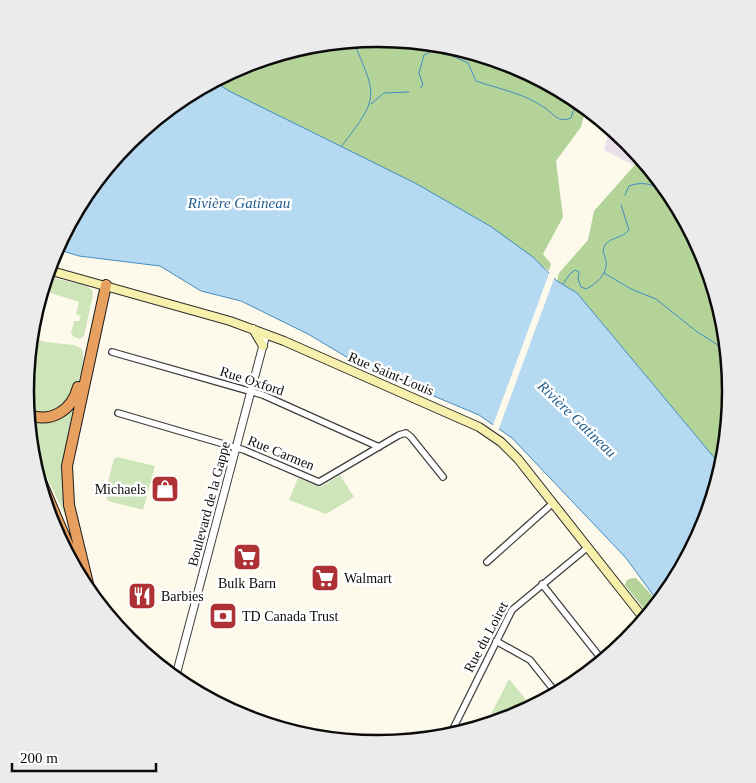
<svg xmlns="http://www.w3.org/2000/svg" width="756" height="783" font-family="'Times New Roman',serif">
<style>
.industrial{fill:#e9e0ea}
.green{fill:#cee4b9}
.forest{fill:#b3d399}
.water{fill:#b5d9f0;stroke:#438cc0}
.pier{fill:#fdfaec}
.lines{fill:none;stroke-linecap:round;stroke-linejoin:round}
.stream{stroke:#438cc0;stroke-width:1}
.minor-casing{stroke:#3e3e3e;stroke-width:8}
.tertiary-casing{stroke:#3e3e3e;stroke-width:9}
.secondary-casing{stroke:#2d2d2d;stroke-width:10}
.motorway-casing{stroke:#1c1c1c;stroke-width:12}
.minor{stroke:#fff;stroke-width:5.5}
.tertiary{stroke:#fff;stroke-width:7}
.secondary{stroke:#f7f0ac;stroke-width:8}
.motorway{stroke:#e7a060;stroke-width:10}
.labels{text-anchor:middle;dominant-baseline:central;stroke-width:5;stroke-linejoin:round;paint-order:stroke}
.street-label{font-size:14px;fill:#0b0b0b;stroke:#fff}
.poi-label{font-size:14px;fill:#0b0b0b;stroke:#fff;text-anchor:start}
.water-label{font-size:15px;font-style:italic;fill:#215e91;stroke:#fff}
.rim{fill:none;stroke:#0b0b0b;stroke-width:2.5}
</style>
<rect width="100%" height="100%" fill="#fdfaec"/>
<path class="industrial" d="M610 127 628 142 656 177 604 150Z"/>
<path class="green" d="M46 276 86 286 92 290 93 295 84 336 80 339 74 337 71 333 74 321H79L81 316 76 314 79 302 42 290Z
M30 337 46 342 74 345 82 349C87 366 74 393 65 408L40 415 27 409 25 391Z
M75 408 63 466 69 523 30 443 28 419 43 422 57 420Z
M117 457 155 466 143 510 108 501 105 493 114 459Z
M340 475 354 497 326 514 289 500 298 478 321 487Z
M509 679 532 707 513 718 485 726Z"/>
<path class="forest" d="M378 39 447 45 503 62 574 98 586 108 581 127 556 161 563 217 543 254 551 264 549 271 490 226 229 91 214 81 243 65 309 45Z
M641 158 672 196 704 257 724 323 731 391 722 467 577 293 557 281 559 273 588 240 594 211Z
M632 578H636L659 603 649 615 625 585 627 580Z"/>
<path class="water" d="M214 81 229 91 415 183 490 226 533 257 557 281 577 293 722 467C707 517 692 562 659 603L626 558 512 438 479 415 360 365 308 334 241 301 201 291 160 266 79 256 56 249C65 231 74 212 85 195 117 147 164 108 214 81Z"/>
<path class="pier" d="M550 271 555 276 498 431 492 428Z"/>
<g class="lines">
<path class="stream" d="M420 88 423 85 419 73 424 55 437 49 468 63 476 81C499 89 526 94 545 108 555 115 558 123 571 118L577 100
M371 104 384 93 409 92
M341 147C379 97 378 98 353 41
M625 195 629 186C648 179 660 188 674 200
M604 273 631 289 656 299 696 331 727 351
M563 284 570 274 575 270 579 272 578 279 581 287 586 289C596 284 608 274 606 261 605 254 601 252 605 245 611 237 623 238 629 230L621 205"/>
<defs>
<path id="minor" d="M112 352 263 395 379 447
M118 413 244 450 319 482 399 435 406 433 411 437 443 477
M487 562 553 503
M542 584 603 661
M496 641 530 660 557 694
M449 737 512 610 588 547"/>
<path id="tertiary" d="M175 679 266 334"/>
<path id="secondary" d="M48 270 230 321 284 341 479 427 501 442 518 459 645 620
M253 329 263 346"/>
<path id="motorway" d="M27 414C50 424 72 411 78 387
M32 460 80 573
M91 596 69 505 67 466 106 285"/>
</defs>
<use href="#minor" class="minor-casing"/>
<use href="#tertiary" class="tertiary-casing"/>
<use href="#secondary" class="secondary-casing"/>
<use href="#motorway" class="motorway-casing"/>
<use href="#minor" class="minor"/>
<use href="#tertiary" class="tertiary"/>
<use href="#secondary" class="secondary"/>
<use href="#motorway" class="motorway"/>
</g>
<defs>
<symbol id="shop-square" viewBox="-11 -11 22 22"><rect x="-9" y="-9" width="18" height="18" rx="4" fill="#ae3135" stroke="#fff"/><path d="M-5-2.5h2.3a2.7 3.5 0 0 1 5.4 0H5L5.5 6h-11ZM-1.5-2.5h3a1.5 2.3 0 0 0-3 0Z" fill="#fff"/></symbol>
<symbol id="supermarket-square" viewBox="-11 -11 22 22"><rect x="-9" y="-9" width="18" height="18" rx="4" fill="#ae3135" stroke="#fff"/><path d="M-6-5.5h2.5l.6 2H6L4.5 2H-2.5L-4.4-4H-6ZM-1.5 3.2a1.3 1.3 0 1 0 .1 0ZM3 3.2a1.3 1.3 0 1 0 .1 0Z" fill="#fff"/></symbol>
<symbol id="restaurant-square" viewBox="-11 -11 22 22"><rect x="-9" y="-9" width="18" height="18" rx="4" fill="#ae3135" stroke="#fff"/><path d="M-5-6h1v4h1v-4h1v4h1v-4h1v5L-1.5 .5V6h-2V.5L-5-1ZM5-6V6H3V1.5H1.5Q1.5-4 5-6Z" fill="#fff"/></symbol>
<symbol id="bank-square" viewBox="-11 -11 22 22"><rect x="-9" y="-9" width="18" height="18" rx="4" fill="#ae3135" stroke="#fff"/><path d="M-6-4H6V4H-6ZM0-2.3a2.3 2.3 0 1 0 0 4.6a2.3 2.3 0 1 0 0-4.6Z" fill="#fff"/></symbol>
</defs>
<g fill-rule="evenodd">
<use href="#shop-square" x="149" y="473" width="32" height="32"/>
<use href="#supermarket-square" x="231" y="541" width="32" height="32"/>
<use href="#supermarket-square" x="309" y="562" width="32" height="32"/>
<use href="#restaurant-square" x="126" y="580" width="32" height="32"/>
<use href="#bank-square" x="207" y="600" width="32" height="32"/>
</g>
<g class="labels">
<g class="street-label">
<text transform="translate(391 374) rotate(23)">Rue Saint-Louis</text>
<text transform="translate(252 381) rotate(18)">Rue Oxford</text>
<text transform="translate(281 453) rotate(22)">Rue Carmen</text>
<text transform="translate(209 504) rotate(-75)">Boulevard de la Gappe</text>
<text transform="translate(486 637) rotate(-62)">Rue du Loiret</text>
</g>
<g class="poi-label">
<text x="146" y="489" text-anchor="end">Michaels</text>
<text x="344" y="578">Walmart</text>
<text x="247" y="583" text-anchor="middle">Bulk Barn</text>
<text x="161" y="596">Barbies</text>
<text x="242" y="616">TD Canada Trust</text>
</g>
<g class="water-label">
<text x="239" y="203">Rivière Gatineau</text>
<text transform="translate(577 419) rotate(44)">Rivière Gatineau</text>
</g>
</g>
<path d="M0 0H756V783H0ZM34 391a344 344 0 1 1 688 0a344 344 0 1 1-688 0Z" fill="#ebebeb" fill-rule="evenodd"/>
<path class="rim" d="M34 391a344 344 0 1 1 688 0a344 344 0 1 1-688 0Z"/>
<path d="M12 763v8h144v-8" fill="none" stroke="#0b0b0b" stroke-width="2.5"/>
<text x="20" y="763" font-size="15" fill="#0b0b0b" stroke="#ffffff" stroke-width="4" paint-order="stroke">200 m</text>
</svg>
